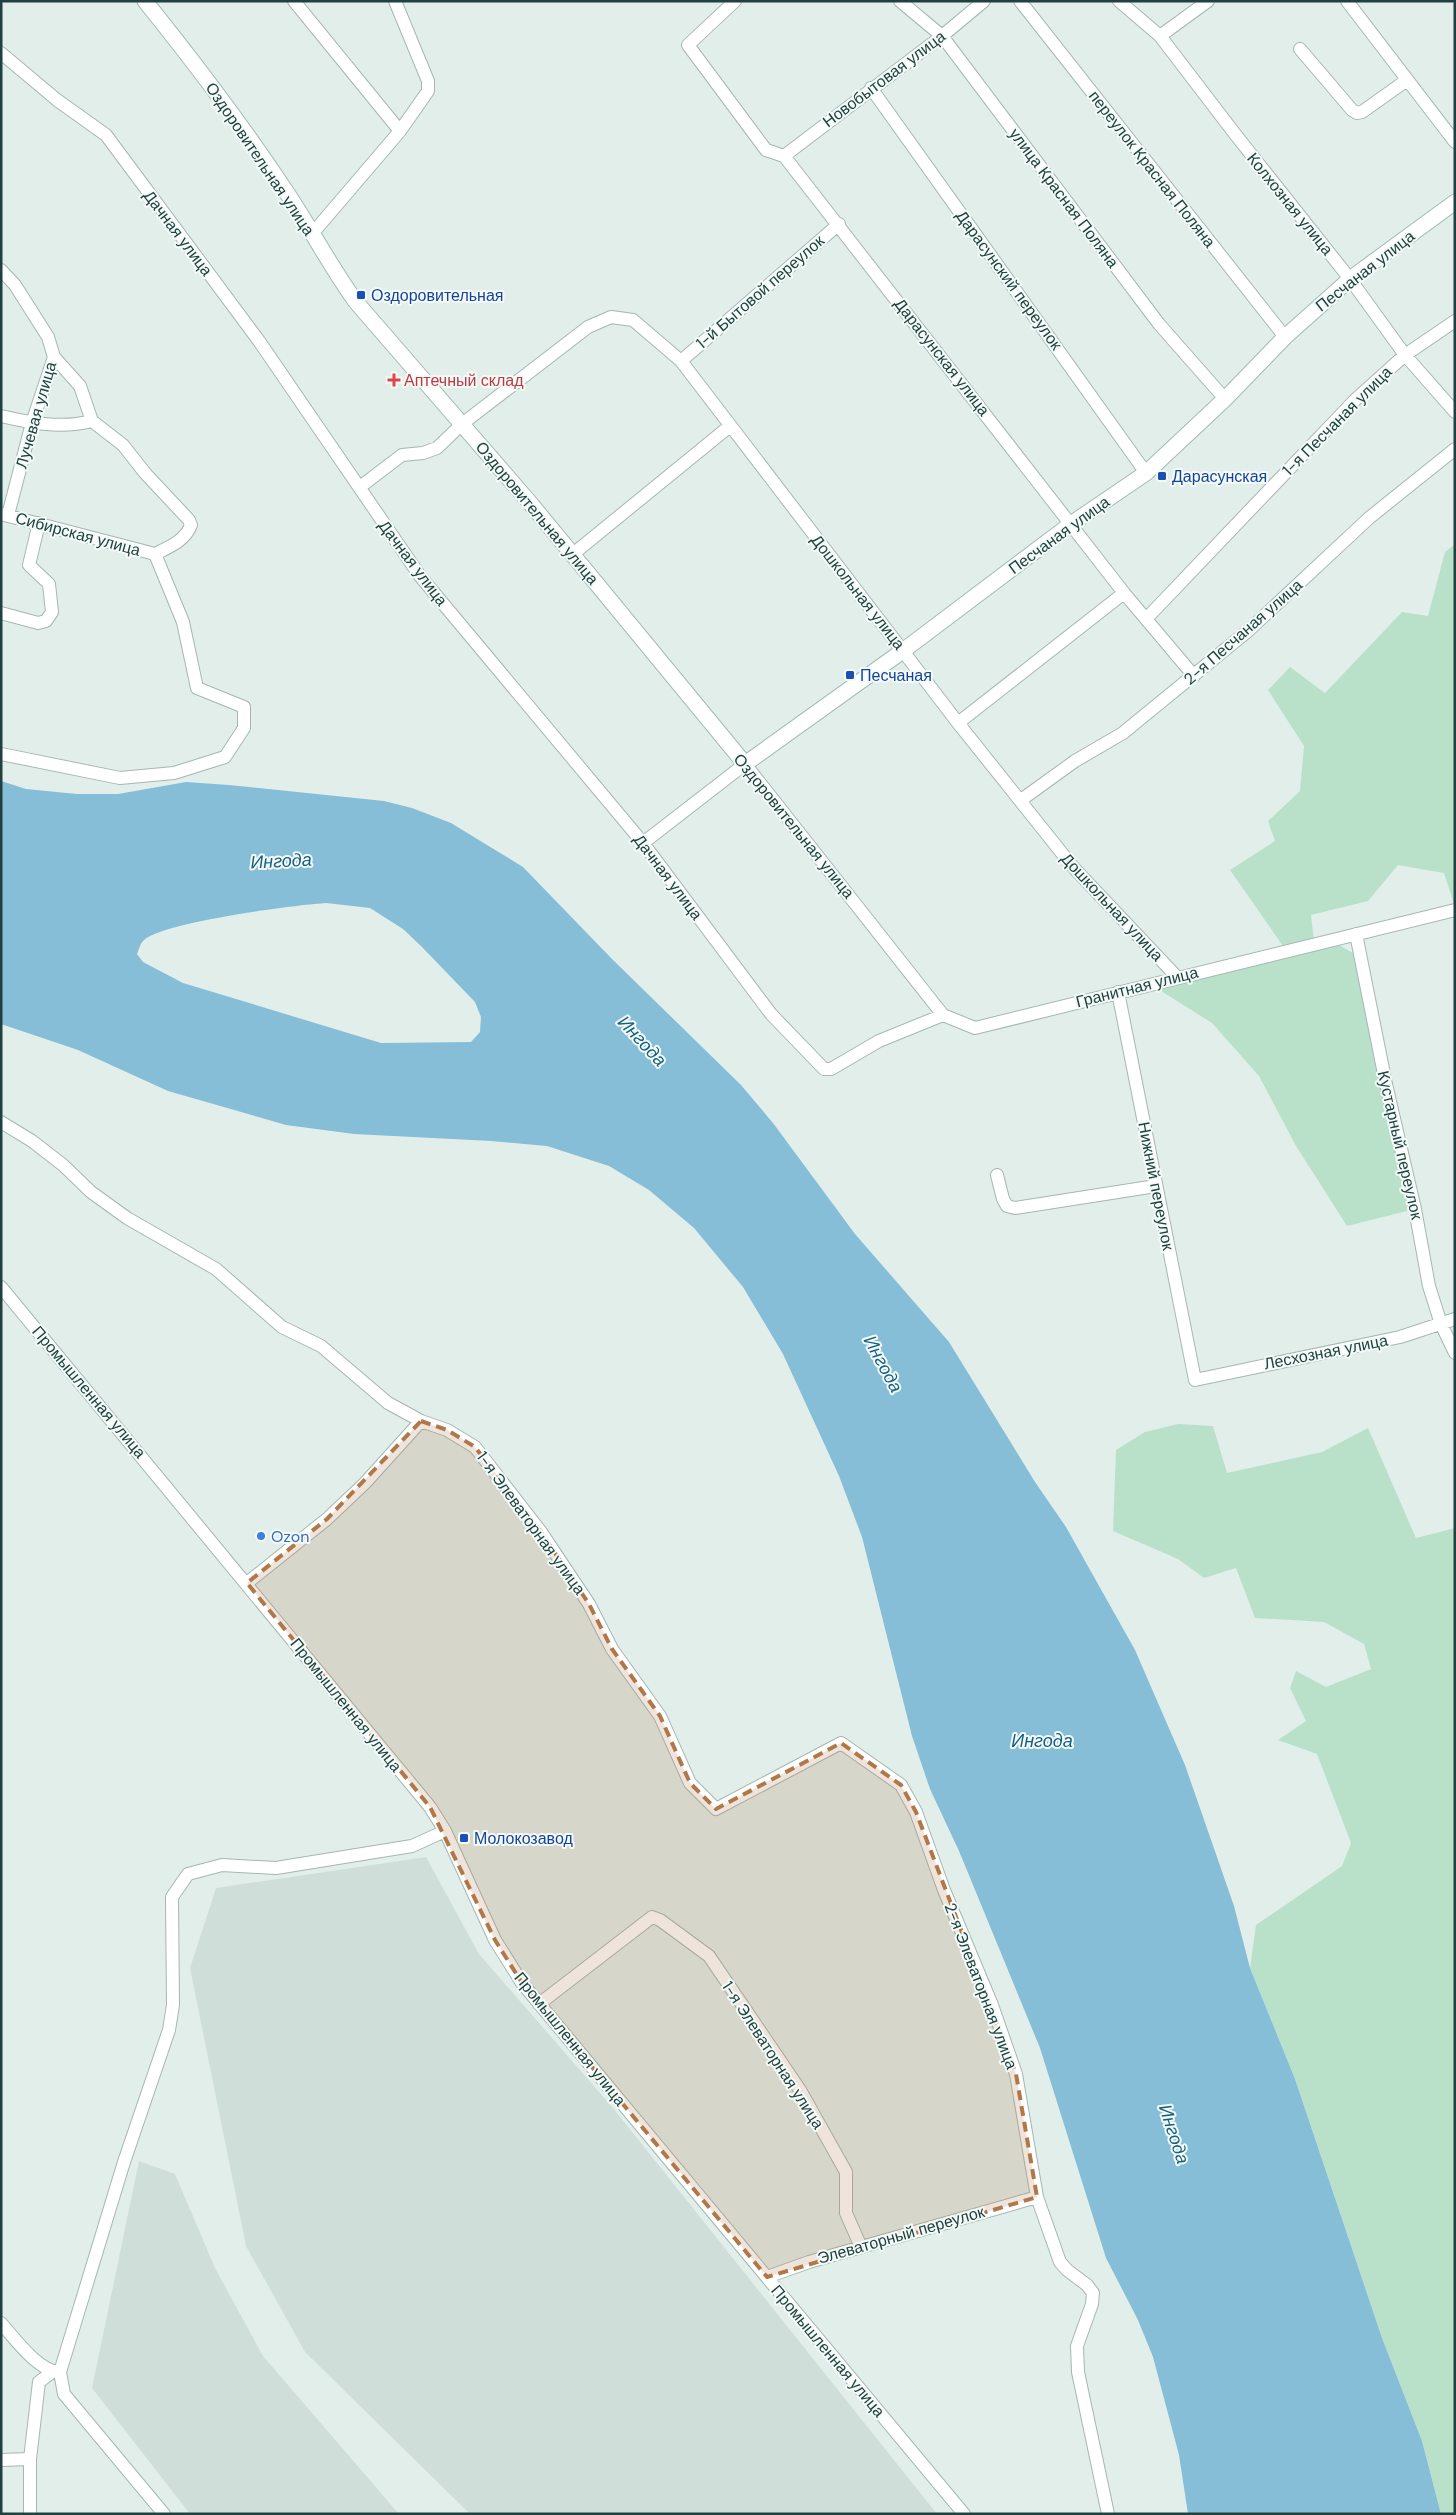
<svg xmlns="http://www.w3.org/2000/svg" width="1456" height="2515" font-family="'DM Sans',sans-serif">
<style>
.built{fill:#d0deda}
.green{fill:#b9e1ca}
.water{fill:#86bed8;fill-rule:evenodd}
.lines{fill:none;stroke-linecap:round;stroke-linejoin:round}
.street-casing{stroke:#a4b7b3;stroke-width:14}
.secondary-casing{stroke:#a0bbb5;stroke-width:17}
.street{stroke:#fff;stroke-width:12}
.secondary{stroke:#fff;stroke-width:15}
.marked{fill:#b07849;fill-opacity:0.2;stroke:#b07849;stroke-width:4;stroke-dasharray:10 6;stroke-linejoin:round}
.transit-dot{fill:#1a4fb4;stroke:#f3faf8;stroke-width:2}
.health-dot{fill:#e0444e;stroke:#f3faf8;stroke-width:2}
.shop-dot{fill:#3f7fe0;stroke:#f3faf8;stroke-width:2}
.labels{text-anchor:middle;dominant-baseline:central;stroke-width:4;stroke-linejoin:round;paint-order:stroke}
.street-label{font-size:16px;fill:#20413d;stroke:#f3faf8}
.transit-label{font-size:16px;fill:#164399;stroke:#f3faf8;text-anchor:start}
.health-label{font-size:16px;fill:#be3a42;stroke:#f3faf8;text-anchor:start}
.shop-label{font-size:16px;fill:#366cbe;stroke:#f3faf8;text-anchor:start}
.water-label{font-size:18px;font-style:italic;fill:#156083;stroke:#f3faf8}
</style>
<rect width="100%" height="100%" fill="#e2eeea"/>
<path class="built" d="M426 1857 479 1954 613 2108 937 2514H470L305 2352 246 2246 190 1968 216 1888Z
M139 2161 175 2174 215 2268 263 2356 399 2514H190L92 2388Z"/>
<path class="green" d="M1455 544V907L1444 873 1398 865 1368 901 1311 915 1314 941 1285 949 1230 870 1275 841 1268 821 1300 791 1304 746 1268 690 1290 667 1325 693 1402 612 1428 616 1445 552Z
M1330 940 1360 957 1415 1209 1347 1226 1296 1146 1259 1076 1212 1023 1150 984Z
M1178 1424 1213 1426 1227 1473 1322 1452 1368 1428 1416 1538 1455 1528V2514H1441L1422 2441 1382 2338 1295 2079 1250 1968 1256 1925 1342 1866 1351 1843 1317 1754 1278 1740 1306 1721 1290 1688 1296 1671 1326 1687 1371 1669 1364 1644 1324 1622 1255 1618 1236 1568 1204 1578 1178 1559 1113 1531 1116 1450 1145 1432Z"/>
<path class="water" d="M1 781 26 789 77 794H118L186 782 229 785 384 801 412 808 451 823 523 867 612 959 741 1085 773 1123 855 1234 949 1342 1035 1482 1066 1527 1135 1650 1185 1765 1234 1906 1250 1968 1295 2079 1382 2338 1422 2441 1441 2514H1188L1179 2455 1153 2357 1138 2320 1106 2258 1040 2048 959 1851 930 1789 912 1736 862 1537 839 1476 783 1354 743 1287 694 1228 649 1190 609 1166 547 1146 491 1141 354 1134 286 1125 168 1091 78 1050 1 1024ZM326 903 370 908 403 929 421 946 475 1002 481 1017 480 1032 471 1042 381 1043 183 983 143 962 137 954C139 949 140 944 144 940 163 922 295 905 326 903Z"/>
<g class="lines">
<defs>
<path id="street" d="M294 1 400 131
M735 1 688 45 766 150 784 156 1124 593 1194 676
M900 1 942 36 1159 324 1225 399
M1020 1 1285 337
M1119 1 1160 36 1235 134 1350 279 1405 355 1455 412
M1347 1 1455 142
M1160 36 1208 1
M1300 49 1352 110 1357 113 1362 112 1407 80
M1 53 57 100 106 135 259 341 420 576 643 843 771 1014 824 1069H831L879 1041 943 1015 975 1028 1455 910
M871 88 1146 473
M784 156 942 36 984 1
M312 234 400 131 428 91V81L395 1
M1 270 15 285 48 337 54 357 32 423 8 515
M681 361 839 224
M1 416C32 423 61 429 92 421
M360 487 402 455 423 453 437 448 462 424 588 327 611 317 633 320 681 361 958 723 1073 867 1177 977
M1 514 155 554
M573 554 730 426
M1 613 38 623 46 621 52 612 49 584 29 565 39 523
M1146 619 1355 400 1405 355 1455 321
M958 723 1124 593
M1 754 120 778 174 773 225 757 244 728V707L197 688 183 622 155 554C169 547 185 541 191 525L189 520 145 473 123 445 92 421 80 386 54 357
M1021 800 1075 761 1123 733 1140 719 1249 630 1369 518 1455 449
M643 843 745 764 943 1015
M1356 934 1386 1084 1415 1209 1429 1286 1441 1324 1455 1353
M1118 992 1195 1380 1400 1337 1455 1319
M1 1122 32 1141 63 1165 91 1192 127 1218 216 1269 282 1327 321 1346 388 1403 421 1421 447 1430 475 1447 541 1532 589 1604 612 1649 660 1716 690 1783 716 1809 841 1743 901 1785 916 1812 944 1890 992 2005 1016 2074 1037 2197 1060 2262 1067 2270 1087 2285 1093 2293 1092 2304 1077 2346 1078 2372 1108 2514
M997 1175 1003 1199 1007 1206 1015 1208 1156 1186
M1 1287 430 1807 445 1831 495 1940 522 1983 964 2514
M247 1583 327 1519 365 1483 421 1421
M539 2004 652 1917 660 1920 709 1956 800 2090 846 2172V2213L861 2247
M767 2277 809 2262 1037 2197
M1 2323C15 2339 39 2372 60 2372
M1 2460 30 2459
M30 2514V2459L39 2382 52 2372
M164 2514 64 2394 60 2372 124 2162 169 2030 173 2005 172 1897 188 1874 222 1865 276 1868 412 1846 445 1831"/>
<path id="secondary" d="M145 1C194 62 242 125 285 190 310 227 330 266 356 302L531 504 745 764 904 650 1071 524 1146 473 1225 399 1285 337 1350 279 1455 202"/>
</defs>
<use href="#street" class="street-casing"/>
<use href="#secondary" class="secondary-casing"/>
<use href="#street" class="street"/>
<use href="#secondary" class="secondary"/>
</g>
<path class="marked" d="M421 1421 447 1430 475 1447 541 1532 589 1604 612 1649 660 1716 690 1783 716 1809 841 1743 901 1785 916 1812 1016 2074 1037 2197 767 2277 522 1983 495 1940 430 1807 247 1583 327 1519Z"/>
<g class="transit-dot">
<rect x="356" y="290" width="10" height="10" rx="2.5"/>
<rect x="1157" y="471" width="10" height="10" rx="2.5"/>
<rect x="845" y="670" width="10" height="10" rx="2.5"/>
<rect x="459" y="1833" width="10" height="10" rx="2.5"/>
</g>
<path class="health-dot" d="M391.5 372.5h5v5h5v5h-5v5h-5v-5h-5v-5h5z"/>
<circle class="shop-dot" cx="261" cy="1536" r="5"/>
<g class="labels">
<g class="street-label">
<text transform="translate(884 79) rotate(-37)">Новобытовая улица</text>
<text transform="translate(260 159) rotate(56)">Оздоровительная улица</text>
<text transform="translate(1152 169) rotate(52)">переулок Красная Поляна</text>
<text transform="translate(1064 198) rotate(53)">улица Красная Поляна</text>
<text transform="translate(1290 204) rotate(51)">Колхозная улица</text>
<text transform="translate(178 233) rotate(53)">Дачная улица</text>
<text transform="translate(1365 271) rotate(-38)">Песчаная улица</text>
<text transform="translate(1009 280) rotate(54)">Дарасунский переулок</text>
<text transform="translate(760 292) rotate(-41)">1-й Бытовой переулок</text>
<text transform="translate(942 357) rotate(52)">Дарасунская улица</text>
<text transform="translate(36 415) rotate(-74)">Лучевая улица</text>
<text transform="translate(1337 421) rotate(-45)">1-я Песчаная улица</text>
<text transform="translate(537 513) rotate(50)">Оздоровительная улица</text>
<text transform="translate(78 534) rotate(15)">Сибирская улица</text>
<text transform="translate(1059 535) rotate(-36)">Песчаная улица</text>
<text transform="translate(413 563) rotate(53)">Дачная улица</text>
<text transform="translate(858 592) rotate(52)">Дошкольная улица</text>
<text transform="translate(1243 632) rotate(-41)">2-я Песчаная улица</text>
<text transform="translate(794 826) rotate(51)">Оздоровительная улица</text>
<text transform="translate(668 877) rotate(53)">Дачная улица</text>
<text transform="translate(1112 907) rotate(47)">Дошкольная улица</text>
<text transform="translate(1137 987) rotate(-14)">Гранитная улица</text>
<text transform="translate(1400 1145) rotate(77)">Кустарный переулок</text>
<text transform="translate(1156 1186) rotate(79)">Нижний переулок</text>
<text transform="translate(1326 1352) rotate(-11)">Лесхозная улица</text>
<text transform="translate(89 1392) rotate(50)">Промышленная улица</text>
<text transform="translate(531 1523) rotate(54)">1-я Элеваторная улица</text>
<text transform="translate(346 1705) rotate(51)">Промышленная улица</text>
<text transform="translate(981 1986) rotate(69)">2-я Элеваторная улица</text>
<text transform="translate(570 2039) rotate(51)">Промышленная улица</text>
<text transform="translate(773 2055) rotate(57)">1-я Элеваторная улица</text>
<text transform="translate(901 2235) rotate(-16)">Элеваторный переулок</text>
<text transform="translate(828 2351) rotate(50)">Промышленная улица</text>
</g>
<g class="transit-label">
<text x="371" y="295">Оздоровительная</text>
<text x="1172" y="476">Дарасунская</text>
<text x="860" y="675">Песчаная</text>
<text x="474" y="1838">Молокозавод</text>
</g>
<g class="health-label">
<text x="404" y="380">Аптечный склад</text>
</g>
<g class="shop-label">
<text x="271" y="1536">Ozon</text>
</g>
<g class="water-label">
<text transform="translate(281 861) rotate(-3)">Ингода</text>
<text transform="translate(642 1041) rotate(47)">Ингода</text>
<text transform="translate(883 1364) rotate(62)">Ингода</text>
<text x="1042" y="1741">Ингода</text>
<text transform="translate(1174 2134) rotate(72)">Ингода</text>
</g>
</g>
<rect width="1456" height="2515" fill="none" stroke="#20413d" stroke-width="5"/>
</svg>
